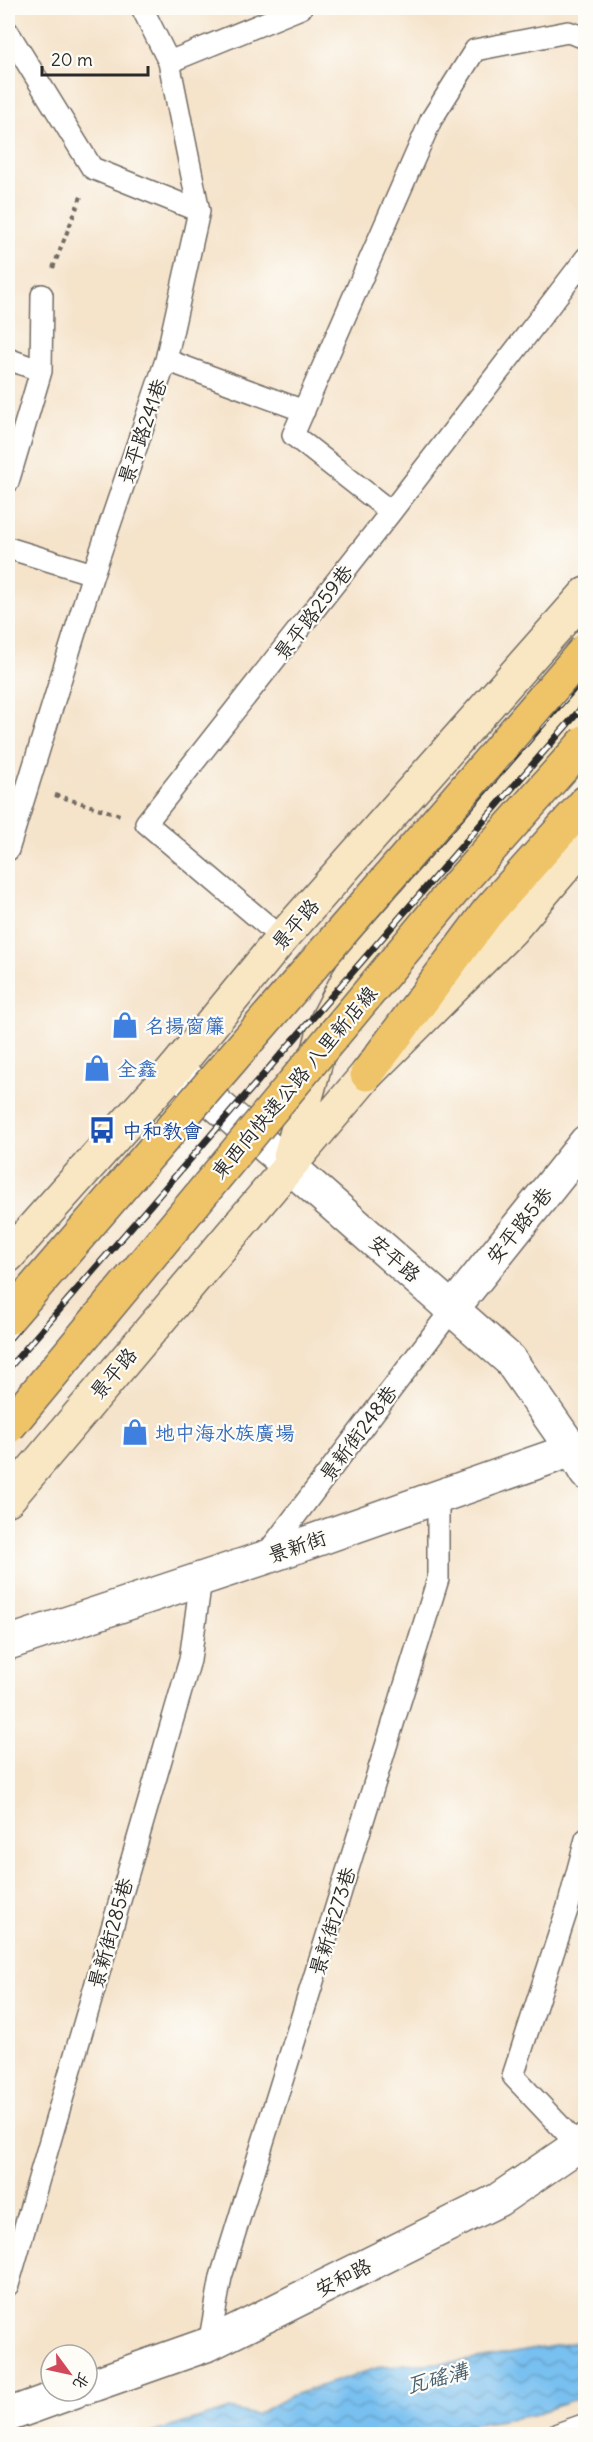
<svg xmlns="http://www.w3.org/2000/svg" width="593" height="2442" font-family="Delius,'LXGW WenKai TC',sans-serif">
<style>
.water{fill:url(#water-waves);stroke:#52768e;stroke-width:1.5}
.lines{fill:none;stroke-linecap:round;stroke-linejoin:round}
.service-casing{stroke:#726b63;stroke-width:24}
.minor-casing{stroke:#726b63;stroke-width:36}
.tertiary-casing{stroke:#726b63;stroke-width:36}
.secondary-casing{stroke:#726b63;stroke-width:36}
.trunk-casing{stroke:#726b63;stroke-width:36}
.path{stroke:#726b63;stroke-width:4;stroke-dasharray:4.5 4.5;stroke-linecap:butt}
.service{stroke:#fff;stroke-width:21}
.minor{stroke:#fff;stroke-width:33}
.tertiary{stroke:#fff;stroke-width:33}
.secondary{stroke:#f9e7c3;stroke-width:33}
.trunk{stroke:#efc469;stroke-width:33}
.rail-casing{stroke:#2b2b2b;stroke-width:7}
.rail{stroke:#fdfcf7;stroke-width:4.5;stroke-dasharray:14;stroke-linecap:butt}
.trunk-bridge-casing{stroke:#726b63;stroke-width:36;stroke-linecap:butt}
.trunk-bridge{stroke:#efc469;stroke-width:33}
.labels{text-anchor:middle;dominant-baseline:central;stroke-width:4.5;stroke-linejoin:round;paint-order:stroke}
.street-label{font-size:20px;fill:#2b2b2b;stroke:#fdfcf7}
.shop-label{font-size:20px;fill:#366cbe;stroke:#fdfcf7;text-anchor:start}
.transit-label{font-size:20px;fill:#164399;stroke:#fdfcf7;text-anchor:start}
.water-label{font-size:21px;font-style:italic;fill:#465f70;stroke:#fdfcf7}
</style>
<defs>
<pattern id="water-waves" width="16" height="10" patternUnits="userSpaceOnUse" patternTransform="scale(1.5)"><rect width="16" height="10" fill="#78c0f0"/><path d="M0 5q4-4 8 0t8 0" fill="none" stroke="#639cc3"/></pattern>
</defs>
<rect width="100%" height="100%" fill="#fdfcf7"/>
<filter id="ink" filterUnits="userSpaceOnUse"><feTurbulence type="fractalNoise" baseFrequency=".0167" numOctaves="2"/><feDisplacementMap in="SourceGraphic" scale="12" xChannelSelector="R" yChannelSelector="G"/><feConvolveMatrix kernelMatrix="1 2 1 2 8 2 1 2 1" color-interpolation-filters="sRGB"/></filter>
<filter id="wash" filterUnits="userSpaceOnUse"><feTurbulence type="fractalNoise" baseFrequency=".008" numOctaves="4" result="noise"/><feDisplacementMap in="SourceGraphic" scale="24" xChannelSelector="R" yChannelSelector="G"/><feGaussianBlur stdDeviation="1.35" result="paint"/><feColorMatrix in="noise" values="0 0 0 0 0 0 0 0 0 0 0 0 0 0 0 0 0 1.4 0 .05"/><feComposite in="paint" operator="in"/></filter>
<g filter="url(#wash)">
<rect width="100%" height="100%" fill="#f5e3ca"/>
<path class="water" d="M585 2341V2396L533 2415 416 2434H148L230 2409 256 2415 290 2396 383 2366 459 2362Z"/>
</g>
<g filter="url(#ink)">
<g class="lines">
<defs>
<path id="service" d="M8 32 92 168 199 211
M169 62 301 8
M8 359 41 371
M166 360 304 411
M8 482 41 371 42 295
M391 512 293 435 431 120 475 50 568 32 586 38
M8 548 93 574
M8 850 93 574 166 360 199 211 169 62 142 8
M282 938 146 823 391 512 586 258
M265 1556 453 1308
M578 2145 513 2076 568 1907 586 1839
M8 2285 190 1660 201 1579
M209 2344 221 2277 438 1579V1496
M558 2434 586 2424"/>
<path id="minor" d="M175 1069 288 1165 510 1360 572 1449 586 1473
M453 1308 586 1142
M87 2387 209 2344 498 2200 586 2140
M8 2415 75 2391"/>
<path id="tertiary" d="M8 1643 264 1558 586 1445"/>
<path id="secondary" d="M290 1157 327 1020 369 939 586 695
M8 1256 175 1069 282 938 586 594
M8 1499 367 1074 511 930 586 842"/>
<path id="trunk" d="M367 1074 487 913 586 802"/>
</defs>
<use href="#service" class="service-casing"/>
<use href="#minor" class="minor-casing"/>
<use href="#tertiary" class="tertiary-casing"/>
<use href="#secondary" class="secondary-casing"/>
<use href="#trunk" class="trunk-casing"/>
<path class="path" d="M53 268 82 194
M55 795 120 815"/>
<use href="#service" class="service"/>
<use href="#minor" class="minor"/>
<use href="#tertiary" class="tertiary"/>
<use href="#secondary" class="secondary"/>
<use href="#trunk" class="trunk"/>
<defs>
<path id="rail" d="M8 1340 173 1146 586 675
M8 1369 586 703"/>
</defs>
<use href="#rail" class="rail-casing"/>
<use href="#rail" class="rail"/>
<defs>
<path id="trunk-bridge" d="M8 1318 586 649
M8 1427 458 885 586 741"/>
</defs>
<use href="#trunk-bridge" class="trunk-bridge-casing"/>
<use href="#trunk-bridge" class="trunk-bridge"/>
</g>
</g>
<defs>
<symbol id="shop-bare" viewBox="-9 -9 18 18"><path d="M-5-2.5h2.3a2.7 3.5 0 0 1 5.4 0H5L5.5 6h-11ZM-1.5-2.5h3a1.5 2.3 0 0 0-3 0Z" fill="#3f7fe0" stroke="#fdfcf7" stroke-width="2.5" paint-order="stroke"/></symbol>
<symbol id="bus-bare" viewBox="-9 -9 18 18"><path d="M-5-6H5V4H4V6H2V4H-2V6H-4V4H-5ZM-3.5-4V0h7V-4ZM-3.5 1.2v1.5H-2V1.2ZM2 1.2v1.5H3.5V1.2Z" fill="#1a4fb4" stroke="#fdfcf7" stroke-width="2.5" paint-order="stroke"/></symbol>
</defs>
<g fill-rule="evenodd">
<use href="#shop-bare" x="106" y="1006" width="38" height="38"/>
<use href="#shop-bare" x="78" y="1049" width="38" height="38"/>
<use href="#bus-bare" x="83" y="1111" width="38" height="38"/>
<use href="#shop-bare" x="116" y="1413" width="38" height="38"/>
</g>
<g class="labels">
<g class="street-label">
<text transform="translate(142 431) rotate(-71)">景平路241巷</text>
<text transform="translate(313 612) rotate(-52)">景平路259巷</text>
<text transform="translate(295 924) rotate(-49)">景平路</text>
<text transform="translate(294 1082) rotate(-50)">東西向快速公路 八里新店線</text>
<text transform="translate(519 1225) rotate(-51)">安平路5巷</text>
<text transform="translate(395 1258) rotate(41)">安平路</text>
<text transform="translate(113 1373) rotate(-50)">景平路</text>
<text transform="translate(358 1433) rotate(-53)">景新街248巷</text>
<text transform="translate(297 1546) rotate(-19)">景新街</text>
<text transform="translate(332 1921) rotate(-73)">景新街273巷</text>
<text transform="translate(110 1933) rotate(-74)">景新街285巷</text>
<text transform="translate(343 2277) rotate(-27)">安和路</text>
</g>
<g class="shop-label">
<text x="145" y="1025">名揚窗簾</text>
<text x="117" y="1068">全鑫</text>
<text x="155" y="1432">地中海水族廣場</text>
</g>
<g class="transit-label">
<text x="122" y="1130">中和教會</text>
</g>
<g class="water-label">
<text transform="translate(437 2378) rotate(-15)">瓦磘溝</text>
</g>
</g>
<rect width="593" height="2442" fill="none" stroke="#fdfcf7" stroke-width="30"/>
<g transform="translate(69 2373) rotate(123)"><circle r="28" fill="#fdfcf7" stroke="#a9a8a5" stroke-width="1.5"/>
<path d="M0-4.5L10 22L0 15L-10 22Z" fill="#d1495b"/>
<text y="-9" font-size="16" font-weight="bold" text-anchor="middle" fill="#2b2b2b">北</text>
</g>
<path d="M42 66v9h106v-9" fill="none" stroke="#2b2b2b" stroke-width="3"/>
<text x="51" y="66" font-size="18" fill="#2b2b2b" stroke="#fdfcf7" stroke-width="4.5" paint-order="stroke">20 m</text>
</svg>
